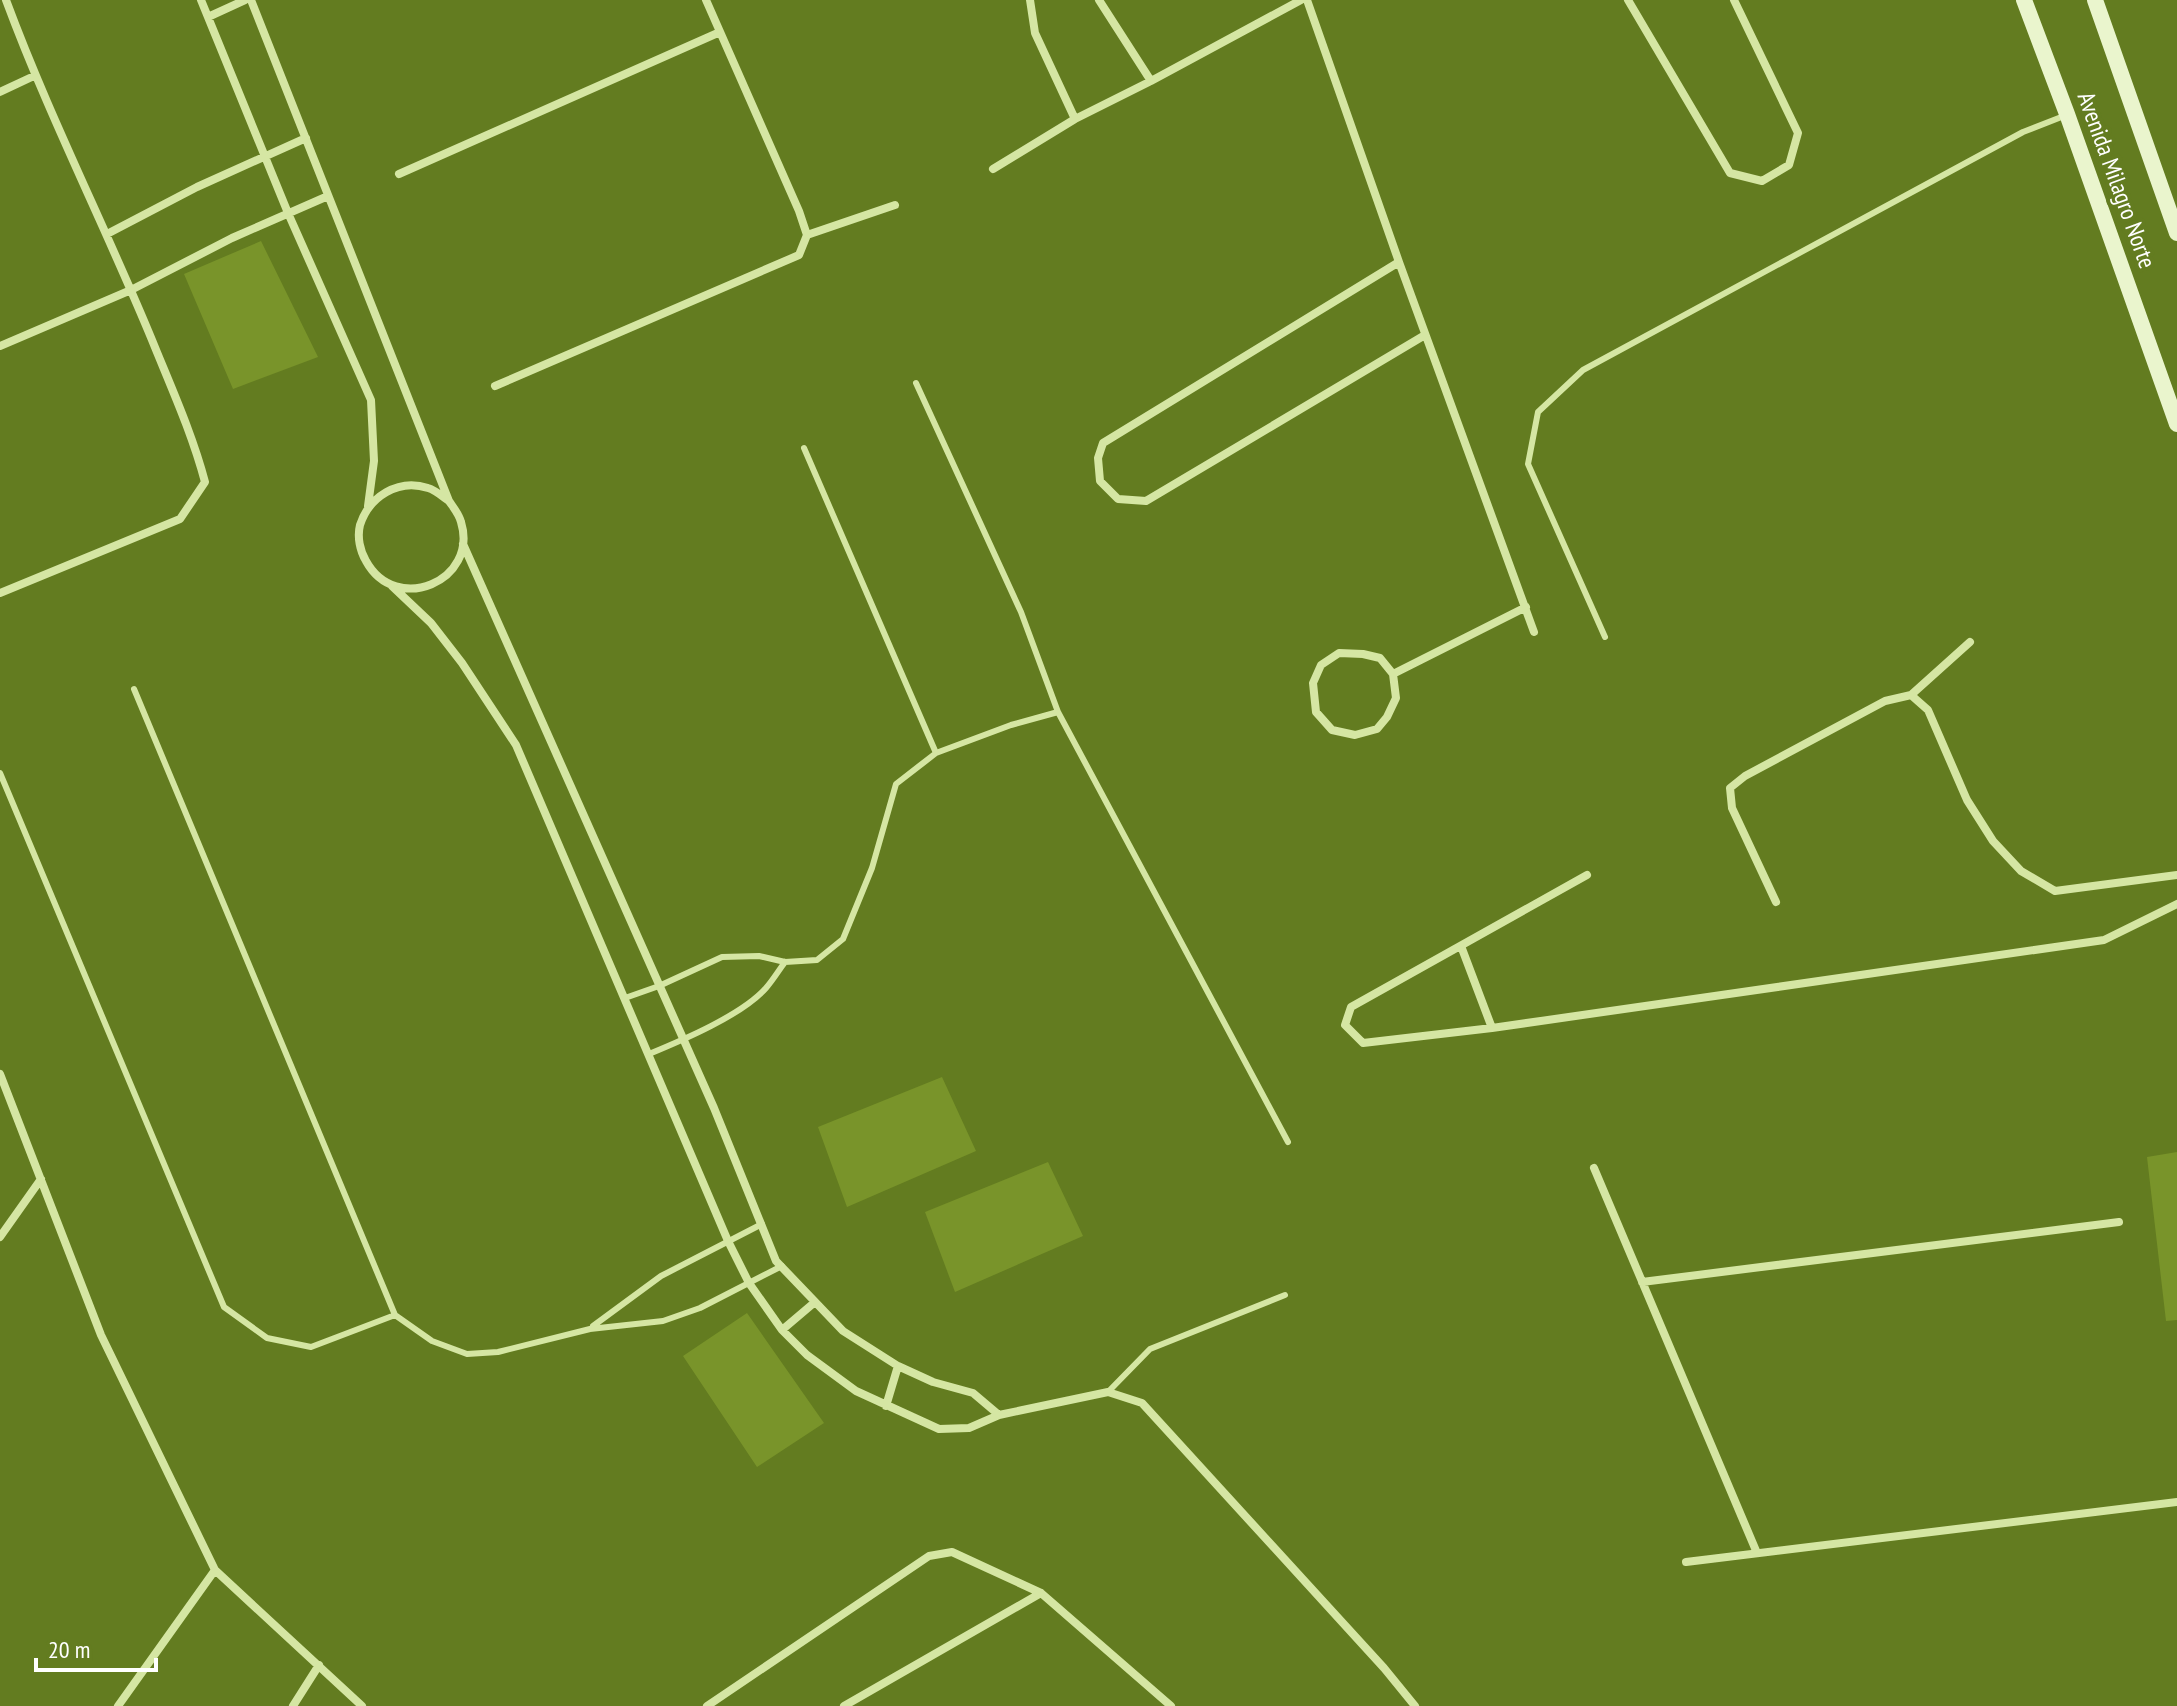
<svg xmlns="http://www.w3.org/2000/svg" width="2177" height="1706" font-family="'PT Sans Narrow',sans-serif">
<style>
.green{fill:#79942a}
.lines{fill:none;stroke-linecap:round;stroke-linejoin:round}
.service{stroke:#d5e6a3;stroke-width:6}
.minor{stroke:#d5e6a3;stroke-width:8}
.secondary{stroke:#eaf5cd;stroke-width:16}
.labels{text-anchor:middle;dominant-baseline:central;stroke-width:8;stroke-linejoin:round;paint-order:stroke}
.street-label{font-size:24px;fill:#fff;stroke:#637c20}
</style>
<rect width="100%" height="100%" fill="#637c20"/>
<path class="green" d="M261 241 318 357 233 389 184 274Z
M942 1077 976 1151 847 1207 818 1127Z
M2177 1152V1320L2166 1321 2147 1157Z
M1048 1162 1083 1236 955 1292 925 1212Z
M747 1313 824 1423 757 1467 683 1356Z"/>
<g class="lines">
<path class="service" d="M916 383 1021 612 1058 712
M804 448 936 753
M1605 637 1528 464 1538 412 1583 370 2023 132 2064 116
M134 689 395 1315 432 1341 467 1354 498 1352 590 1329 663 1321 700 1308 782 1266
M0 773 224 1307 267 1338 311 1347 395 1315
M625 998 659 986 722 957 759 956 785 962 817 960 843 939 872 868 896 784 936 753 1011 725 1058 712 1288 1142
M649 1054C683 1040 742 1015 766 988 773 980 779 970 785 962
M593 1326 661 1276 762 1224
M1108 1392 1150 1349 1285 1295"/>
<path class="minor" d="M201 0 288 213 371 400 374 461 368 506
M251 0 449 501C453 507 459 514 461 522 479 581 396 616 366 561 360 551 357 537 360 525 369 497 398 478 428 488 435 490 442 496 449 501
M1030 0 1035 33 1075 119
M1099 0 1151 81
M1307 0 1399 262 1534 632
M1628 0 1730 173 1762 181 1789 165 1798 133 1734 0
M208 17 245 0
M0 92 34 76
M993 169 1075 119 1151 81 1301 0
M399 174 720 32
M107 234 197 187 306 138
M807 235 895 205
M1399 262 1103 443 1098 458 1100 481 1118 499 1146 501 1425 335
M0 346 131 290 232 238 328 196
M495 386 799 255 807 235 799 211 706 0
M463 544 714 1108 776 1261 843 1331 898 1366 933 1382 973 1393 999 1415
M392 586 431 623 462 663 516 745 728 1241 749 1283 782 1330 807 1355 856 1391 939 1429 969 1428 999 1415 1108 1392 1142 1403 1384 1668 1415 1706
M0 593 180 519 205 482C192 433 171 387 152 340 105 226 49 116 6 0
M1339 653 1363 654 1380 658 1393 674 1396 698 1387 717 1377 729 1355 735 1332 730 1316 712 1313 683 1321 665Z
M1393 674 1526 607
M1911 695 1970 642
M1587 875 1351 1007 1345 1025 1363 1043 1492 1028 2104 940 2177 904
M1776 902 1732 808 1730 788 1745 776 1885 701 1911 695 1928 710 1967 800 1993 841 2021 871 2055 891 2177 875
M1461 946 1492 1028
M0 1074 101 1335 215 1570 362 1706
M1594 1168 1757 1553
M0 1237 41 1179
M1642 1282 2119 1222
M782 1330 815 1302
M886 1406 898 1366
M1686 1562 2177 1502
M118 1706 215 1570
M293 1706 319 1665
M707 1706 929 1556 952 1552 1041 1593 1171 1706
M844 1706 1041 1593"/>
<path class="secondary" d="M2024 0 2067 114 2177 424
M2095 0 2177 233"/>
</g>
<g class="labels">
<g class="street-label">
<text transform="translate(2117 180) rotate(70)">Avenida Milagro Norte</text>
</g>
</g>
<path d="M36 1658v12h120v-12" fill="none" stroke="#ffffff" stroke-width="4"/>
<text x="48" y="1658" font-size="24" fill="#ffffff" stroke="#637c20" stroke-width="6" paint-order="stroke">20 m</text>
</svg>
